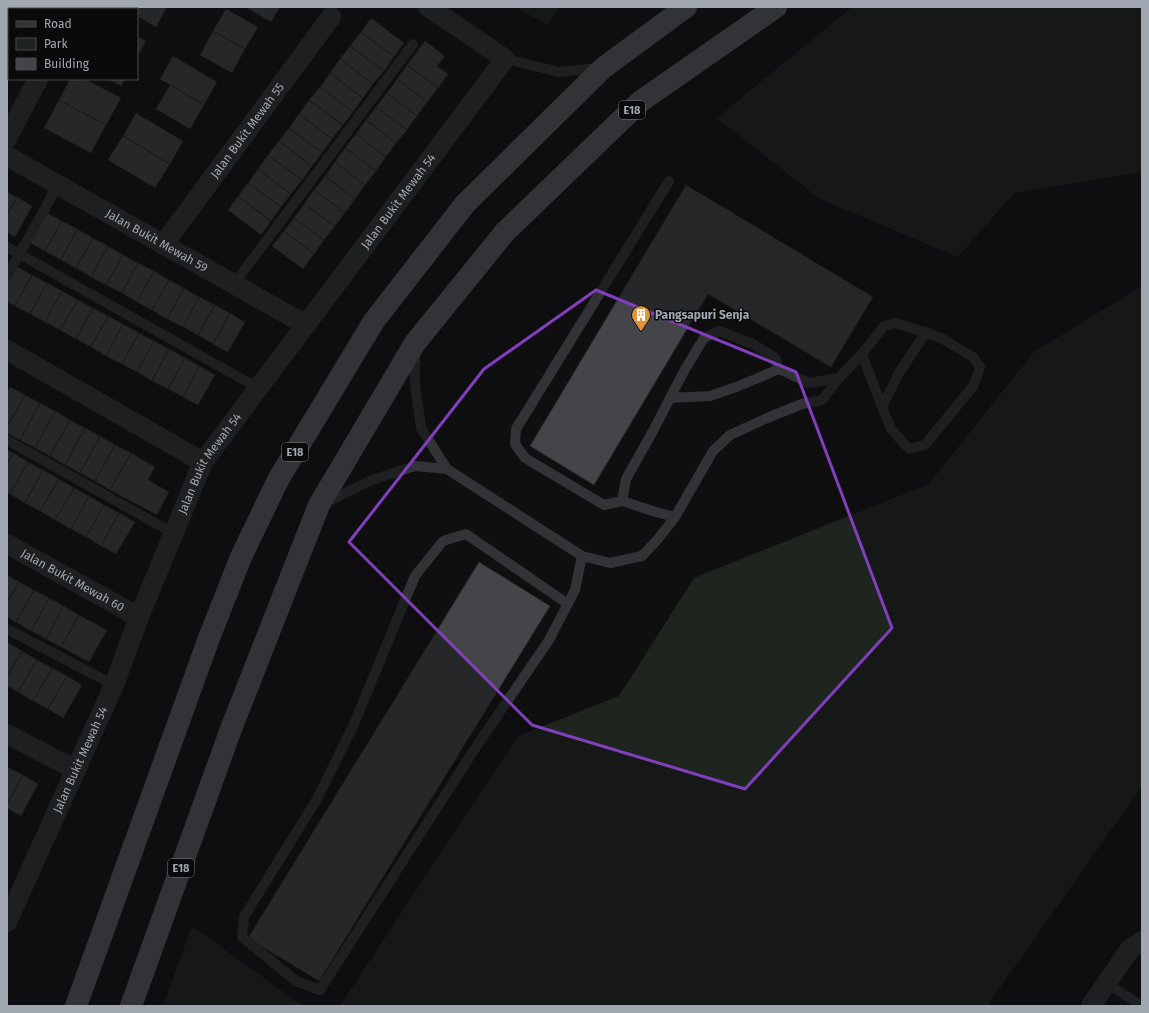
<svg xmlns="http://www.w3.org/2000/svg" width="1149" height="1013" font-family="'Fira Sans',sans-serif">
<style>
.green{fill:#1e241e}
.building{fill:#434548;stroke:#29292c}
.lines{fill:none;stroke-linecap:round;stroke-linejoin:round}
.service{stroke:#323336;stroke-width:10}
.minor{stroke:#323336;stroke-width:20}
.motorway{stroke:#5d6065;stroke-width:22}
.marked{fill:none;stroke:#813ebd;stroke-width:3;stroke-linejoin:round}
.labels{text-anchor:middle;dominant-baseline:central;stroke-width:3;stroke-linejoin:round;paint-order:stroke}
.shield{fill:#0a0a0b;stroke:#74787e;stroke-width:1}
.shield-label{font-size:11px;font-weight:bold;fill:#a1a7b0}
.street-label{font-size:12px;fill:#a1a7b0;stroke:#0a0a0b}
.poi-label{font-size:12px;font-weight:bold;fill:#a1a7b0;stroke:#0a0a0b;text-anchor:start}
</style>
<rect width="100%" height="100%" fill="#0f0f10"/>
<path class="green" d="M516 7H560L547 25Z
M852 7H1142V172L1014 193 958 257 820 199 717 118Z
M1142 286V786L987 1006H340L518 736 619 696 694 578 929 484 1034 352Z
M192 926 303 1006H163Z"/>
<path class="building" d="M7 7H23L22 9H9V42L7 41Z
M124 7H167L156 27 137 16V9H125Z
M245 7H280L271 22Z
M226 9 258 27 245 49 213 31Z
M371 18 404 43 394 57 361 32Z
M213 31 245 49 232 73 200 55Z
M361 32 394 57 384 71 350 46Z
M137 36 146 41 137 57Z
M425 41 445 56 437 66 448 74 438 88 407 65Z
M350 46 384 71 373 84 340 59Z
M173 56 217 82 204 105 160 79Z
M340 59 373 84 363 98 330 73Z
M407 65 438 88 427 102 397 79Z
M330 73 363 98 353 112 320 87Z
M70 79H85L121 98 106 125 59 100Z
M107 79H125L121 86Z
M397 79 427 102 417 116 387 93Z
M170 85 204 105 190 129 156 109Z
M320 87 353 112 343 125 309 100Z
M387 93 417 116 407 130 376 107Z
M59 100 106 125 91 153 44 128Z
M309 100 343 125 332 139 299 114Z
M376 107 407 130 396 143 366 120Z
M136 113 183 141 170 164 123 136Z
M299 114 332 139 322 153 289 128Z
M366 120 396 143 386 157 356 134Z
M289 128 322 153 312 166 279 141Z
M356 134 386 157 376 171 345 148Z
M123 136 170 164 155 188 108 160Z
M279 141 312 166 302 180 268 155Z
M345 148 376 171 365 185 335 162Z
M268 155 302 180 291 194 258 169Z
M335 162 365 185 355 199 325 176Z
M258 169 291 194 281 207 248 183Z
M325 176 355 199 345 213 314 190Z
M248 183 281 207 271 221 238 196Z
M686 185 873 297 831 367 708 294 594 485 530 446Z
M314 190 345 213 335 226 304 204Z
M7 192 17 197 7 215Z
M238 196 271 221 261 235 228 210Z
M17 197 32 206 15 237 7 232V215Z
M304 204 335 226 324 240 294 218Z
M47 213 62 221 45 251 30 243Z
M294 218 324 240 314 254 284 231Z
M62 221 77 229 61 260 45 251Z
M77 229 93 238 76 268 61 260Z
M284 231 314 254 303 269 272 246Z
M93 238 108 246 91 277 76 268Z
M108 246 123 255 106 285 91 277Z
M123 255 138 263 122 293 106 285Z
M138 263 154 271 137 302 122 293Z
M16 266 32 275 15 306 7 301V283Z
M154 271 169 280 152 310 137 302Z
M32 275 47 283 30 314 15 306Z
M169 280 184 288 167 319 152 310Z
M47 283 62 291 45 322 30 314Z
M184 288 199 297 183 327 167 319Z
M62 291 78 300 60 330 45 322Z
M199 297 215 305 198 335 183 327Z
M78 300 93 308 76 339 60 330Z
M215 305 230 313 213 344 198 335Z
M93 308 108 316 91 347 76 339Z
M230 313 245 322 228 352 213 344Z
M108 316 123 324 106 356 91 347Z
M123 324 139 333 122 364 106 356Z
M139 333 154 341 137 372 122 364Z
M154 341 169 349 152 381 137 372Z
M169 349 185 358 168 389 152 381Z
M185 358 200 366 183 397 168 389Z
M200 366 215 375 198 405 183 397Z
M10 387 25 395 7 427V392Z
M25 395 40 403 20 440 7 433V427Z
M40 403 55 411 35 448 20 440Z
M55 411 70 420 50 456 35 448Z
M70 420 85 428 65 465 50 456Z
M85 428 100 436 80 473 65 465Z
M100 436 115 445 95 481 80 473Z
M115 445 131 453 110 490 95 481Z
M7 450 13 453 7 464Z
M13 453 28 462 10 494 7 493V464Z
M131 453 155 467 148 480 169 492 157 515 110 490Z
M28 462 43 470 25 503 10 494Z
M43 470 59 479 40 511 25 503Z
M59 479 74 488 55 520 40 511Z
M74 488 89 496 71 529 55 520Z
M89 496 104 505 86 537 71 529Z
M104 505 119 513 101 546 86 537Z
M119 513 135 522 116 554 101 546Z
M479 562 550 606 319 981 248 938Z
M7 575 19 582 7 603Z
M19 582 34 590 16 622 7 617V603Z
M34 590 49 598 31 631 16 622Z
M49 598 64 606 46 639 31 631Z
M64 606 79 615 61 647 46 639Z
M79 615 107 630 89 662 61 647Z
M7 642 22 651 7 677Z
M22 651 37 660 18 692 7 686V677Z
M37 660 52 668 33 701 18 692Z
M52 668 67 676 48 709 33 701Z
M67 676 82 685 63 718 48 709Z
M7 767 23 775 7 804Z
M23 775 38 784 21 816 7 808V804Z"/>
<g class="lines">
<path class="service" d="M505 59 559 72 599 68
M669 181 516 429 515 444 525 458 604 505 622 501 659 513 675 517
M7 247 258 388
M7 276 58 185
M234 284 413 44
M415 353V385L421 428 447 469 582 556 610 563 642 556 658 539 675 517 713 451 730 435 767 418 802 404 822 400 839 378
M862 354 882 407
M779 369 809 383 839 378 862 354 884 326 896 323 941 338 973 357 980 367 974 385 925 445 909 449 891 429 882 407 899 373 926 332
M7 440 173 533
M622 501 626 479 653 431 684 371 704 338 719 331 753 344 775 358 779 369 739 386 710 396 670 398
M325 503 372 480 415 466 447 469
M568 604 466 534 443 541 415 576 354 724 317 799 244 917 242 937 296 981 320 990 474 750 549 640 575 590 582 556
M7 629 114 685
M1106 983 1142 1006"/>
<g class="minor">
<path d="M76 9 77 7"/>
<path d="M7 138 38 79"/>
<path id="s1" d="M7 156 306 325"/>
<path id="s2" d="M163 245 331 17"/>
<path d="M7 350 203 462"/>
<path id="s3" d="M7 544 139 617"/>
<path d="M7 734 76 770"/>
<path id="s4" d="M7 922 114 685 139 617 203 462 505 59 428 7"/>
<path d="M1091 1006 1130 949 1142 941"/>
</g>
<path class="motorway" d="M76 1006 209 638 241 557 278 480 374 321 465 204 603 68 686 7
M131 1006 231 729 319 505 415 343 505 232 641 101 776 7"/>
</g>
<path d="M0 0H1149V1013H0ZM596 290 796 372 892 628 745 789 532 725 349 542 484 369Z" fill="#0f0f10" fill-opacity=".55" fill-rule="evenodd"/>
<path class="marked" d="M596 290 796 372 892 628 745 789 532 725 349 542 484 369Z"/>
<defs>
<symbol id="building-pin" viewBox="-11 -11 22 30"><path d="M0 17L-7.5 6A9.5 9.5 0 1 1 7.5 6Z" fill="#de9539" stroke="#0a0a0b"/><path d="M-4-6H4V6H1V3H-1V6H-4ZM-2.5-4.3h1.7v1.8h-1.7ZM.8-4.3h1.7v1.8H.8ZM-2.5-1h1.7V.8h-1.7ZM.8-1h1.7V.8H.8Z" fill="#fff"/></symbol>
</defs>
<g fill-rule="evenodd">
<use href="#building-pin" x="630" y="304" width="22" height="30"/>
</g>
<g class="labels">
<g class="shield">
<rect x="619" y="101" width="26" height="18" rx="3"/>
<rect x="282" y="443" width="26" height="18" rx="3"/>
<rect x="168" y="859" width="26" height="18" rx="3"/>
</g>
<g class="shield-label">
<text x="632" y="110">E18</text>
<text x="295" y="452">E18</text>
<text x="181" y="868">E18</text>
</g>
<g class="street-label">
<text stroke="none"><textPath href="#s2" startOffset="142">Jalan Bukit Mewah 55</textPath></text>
<text stroke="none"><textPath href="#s4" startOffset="826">Jalan Bukit Mewah 54</textPath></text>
<text stroke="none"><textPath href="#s1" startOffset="172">Jalan Bukit Mewah 59</textPath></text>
<text stroke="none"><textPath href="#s4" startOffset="502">Jalan Bukit Mewah 54</textPath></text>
<text stroke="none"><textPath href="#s3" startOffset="75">Jalan Bukit Mewah 60</textPath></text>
<text stroke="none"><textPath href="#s4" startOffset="178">Jalan Bukit Mewah 54</textPath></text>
</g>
<g class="poi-label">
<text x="655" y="315">Pangsapuri Senja</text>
</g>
</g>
<rect width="1149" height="1013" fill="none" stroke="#a1a7b0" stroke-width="16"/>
<rect x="8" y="8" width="130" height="72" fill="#0a0a0b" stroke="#46494d"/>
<rect x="16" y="21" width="20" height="6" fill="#323336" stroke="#46494d"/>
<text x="44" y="28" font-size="12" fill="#a1a7b0">Road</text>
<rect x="16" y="38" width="20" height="12" fill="#1e241e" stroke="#46494d"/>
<text x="44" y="48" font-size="12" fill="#a1a7b0">Park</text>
<rect x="16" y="58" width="20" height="12" fill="#434548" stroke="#46494d"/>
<text x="44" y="68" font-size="12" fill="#a1a7b0">Building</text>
</svg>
